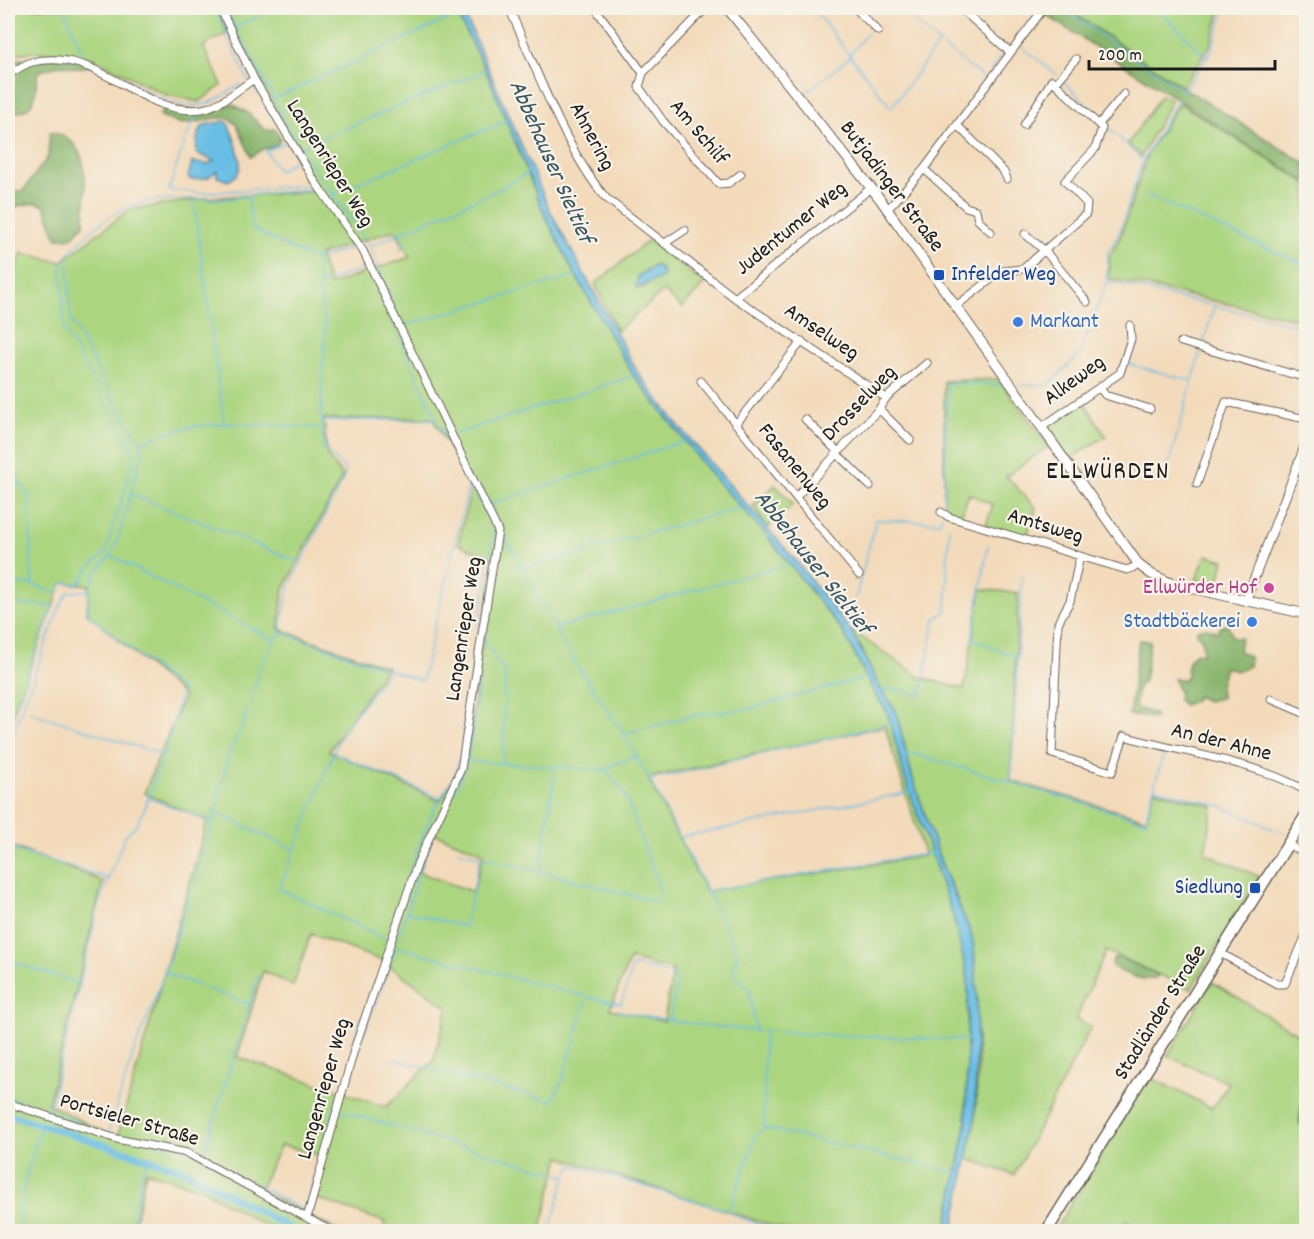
<svg xmlns="http://www.w3.org/2000/svg" width="1314" height="1239" font-family="Dekko,sans-serif">
<style>
.green{fill:#acd580;stroke:#64784e;stroke-width:1.5;fill-rule:evenodd}
.forest{fill:#89b66e;stroke:#526945;stroke-width:1.5}
.water{fill:#68bee5;stroke:#426d80;stroke-width:1.5}
.lines{fill:none;stroke-linecap:round;stroke-linejoin:round}
.stream{stroke:#68bee5;stroke-width:1.5}
.canal{stroke:#68bee5;stroke-width:7}
.minor-casing{stroke:#675e53;stroke-width:9}
.tertiary-casing{stroke:#675e53;stroke-width:10}
.secondary-casing{stroke:#675e53;stroke-width:11}
.primary-casing{stroke:#675e53;stroke-width:13}
.minor{stroke:#fff;stroke-width:7}
.tertiary{stroke:#fff;stroke-width:8}
.secondary{stroke:#fff;stroke-width:9}
.primary{stroke:#fff;stroke-width:10}
.transit-dot{fill:#1a4fb4;stroke:#f7f3e8;stroke-width:2}
.shop-dot{fill:#3f7fe0;stroke:#f7f3e8;stroke-width:2}
.hotel-dot{fill:#d1479c;stroke:#f7f3e8;stroke-width:2}
.labels{text-anchor:middle;dominant-baseline:central;stroke-width:4.5;stroke-linejoin:round;paint-order:stroke}
.street-label{font-size:22px;fill:#1c1c1c;stroke:#f7f3e8}
.transit-label{font-size:22px;fill:#164399;stroke:#f7f3e8;text-anchor:start}
.shop-label{font-size:22px;fill:#366cbe;stroke:#f7f3e8;text-anchor:start}
.hotel-label{font-size:22px;fill:#b23c85;stroke:#f7f3e8;text-anchor:end}
.water-label{font-size:24px;font-style:italic;fill:#375562;stroke:#f7f3e8}
.quarter-label{font-size:26px;letter-spacing:1.5px;fill:#1c1c1c;stroke:#f7f3e8}
</style>
<rect width="100%" height="100%" fill="#f7f3e8"/>
<filter id="ink" filterUnits="userSpaceOnUse"><feTurbulence type="fractalNoise" baseFrequency=".0167" numOctaves="2"/><feDisplacementMap in="SourceGraphic" scale="12" xChannelSelector="R" yChannelSelector="G"/><feConvolveMatrix kernelMatrix="1 2 1 2 8 2 1 2 1" color-interpolation-filters="sRGB"/></filter>
<filter id="wash" filterUnits="userSpaceOnUse"><feTurbulence type="fractalNoise" baseFrequency=".008" numOctaves="4" result="noise"/><feDisplacementMap in="SourceGraphic" scale="24" xChannelSelector="R" yChannelSelector="G"/><feGaussianBlur stdDeviation="1.35" result="paint"/><feColorMatrix in="noise" values="0 0 0 0 0 0 0 0 0 0 0 0 0 0 0 0 0 1.4 0 .05"/><feComposite in="paint" operator="in"/></filter>
<g filter="url(#wash)">
<rect width="100%" height="100%" fill="#f3daba"/>
<path class="green" d="M8 8H217L228 33 203 46 222 85 199 102 164 94 93 58 41 52 16 53 8 46Z
M223 8H454L487 73 544 213 572 269 632 373 713 477 765 533 844 633 875 694 887 711 906 781 954 919 968 978 966 1126 946 1231H789L560 1157 540 1231H382L385 1222 312 1197 323 1156 281 1145 259 1191 339 1231H275L201 1189 146 1171 133 1231H8V845L103 881 48 1104 117 1139 207 821 144 793 184 696 87 613 89 585 62 583 8 727V287L22 253 61 262 129 210 207 198 317 191ZM395 230 410 257 330 285 319 255ZM432 418 472 485 458 544 494 559 466 758 440 801 329 751 387 667 279 629 283 591 343 476 327 456 324 419ZM885 726 925 856 706 891 648 778ZM433 833 484 853 473 892 418 872ZM311 934 383 961 448 1008 433 1061 386 1107 237 1057 263 971 293 986ZM630 959 673 970 664 1021 610 1009Z
M1066 8H1221L1211 44 1182 87Z
M1161 95 1171 101 1141 156 1128 144Z
M1179 103 1306 183V321L1107 278 1110 268 1109 257 1121 235 1148 152Z
M649 240 704 284 682 308 664 291 617 331 595 284ZM656 265 662 269 654 279 642 288 646 270Z
M998 379 1049 446 1006 476 1036 508 1026 539 985 528 993 505 969 494 960 518 944 511V381Z
M1084 402 1106 436 1070 459 1048 425Z
M775 485 793 504 768 528 753 506Z
M1206 555 1224 560 1218 586 1196 580Z
M981 589 1018 593 1011 781 1146 819 1154 790 1213 806 1205 853 1260 877 1191 989 1106 951 1076 1019 1091 1027 1014 1175 966 1158 975 1120 978 1067 974 948 955 893 941 863 912 776 896 711 880 688 861 647 848 628 920 677 964 689Z
M1212 982 1306 1039V1080L1299 1123 1306 1125V1231H1145L1127 1220 1119 1231H1057L1056 1228 1149 1077 1212 1108 1229 1083 1167 1056Z"/>
<path class="forest" d="M1035 8H1066L1187 90 1306 164V182Z
M62 56 94 60 96 65 78 68 60 65 38 72C34 99 38 110 8 114V60Z
M232 104 248 113 265 130 275 129 280 139 276 146 263 149 251 157 237 125 229 118C201 115 189 134 160 115L165 107 203 112Z
M50 132C94 138 85 191 84 225L71 238H57L44 205 35 203 12 207 8 213V192L23 191 48 157Z
M1228 625 1233 638H1241L1239 651 1250 658 1249 666 1236 671 1225 667 1220 685 1221 698 1207 701 1197 696 1195 700 1184 705 1178 700 1179 693 1174 679H1184L1187 676C1188 665 1187 662 1195 653L1203 654 1202 639 1197 634V630L1207 628 1218 632 1221 626Z
M1139 640 1150 641 1144 681 1138 686 1135 708 1154 713 1155 718 1129 715Z
M1119 957 1156 974 1158 976C1148 985 1122 973 1112 966L1113 959Z
M1306 1080V1125L1299 1123Z"/>
<path class="water" d="M454 8H462L550 211 638 373 676 423 796 561 853 634 880 688 896 711 912 776 941 863 971 933 974 948 977 997 975 1120 953 1231H946L966 1126 968 978 954 919 906 781 887 711 875 694 844 633 765 533 713 477 632 373 572 269 544 213 487 73Z
M226 121C232 129 241 157 240 167 239 174 234 178 228 181L217 177V171L207 178 191 180 188 177 192 162 208 164 214 161 196 153 198 133 204 125Z
M656 265 664 274 662 277 636 289 638 276Z"/>
<g class="lines">
<path class="stream" d="M64 8 85 60
M215 8 248 80
M226 8 238 32
M813 8 891 108 939 43 982 77
M900 8 939 43
M1061 8 1184 91 1212 49 1225 8
M1156 8 1207 57
M236 27 277 8
M241 36 299 147 370 246 498 190 529 172
M1021 46 1057 75
M850 54 868 32
M61 57C112 56 160 119 209 103 220 99 232 90 241 84
M8 71 13 68
M990 72 1002 55
M1065 83 1100 118
M244 90 253 85 259 95
M806 93 851 56
M275 98 459 14
M202 112C188 120 175 173 169 190L202 193 314 185
M1106 125 1142 160
M288 141 266 151 278 171 297 159
M300 147 487 70
M317 190 338 220
M333 194 508 120
M1146 195 1306 265
M248 196 252 228 289 248 316 259 356 247
M194 201 224 423
M370 246 397 314
M399 249 404 246 400 234
M8 280 10 290 8 291
M1107 281 1306 327
M320 284 367 267
M377 287 436 419 494 530 463 733
M403 326 577 275
M1203 344 1214 308
M1128 364 1192 381
M1020 385H1048L1080 354 1107 281 1108 252 1119 234 1143 160 1179 98
M323 421 435 419
M455 434 633 376
M142 443C198 414 262 426 323 428
M8 465 29 496 32 583
M1165 477 1201 351
M480 486 503 533 571 657 624 734 650 780 730 936 737 954 733 973 741 983 748 985 756 1030
M131 494 299 562
M490 504 685 441
M944 511 948 383 1002 385
M502 533 484 642 505 672 503 764
M988 545 972 639 1016 657
M111 556 274 640
M525 568 743 507
M8 585 32 584 58 594 62 583 79 584 89 568 105 553 132 465 134 454 131 447 64 329 61 262
M8 604 53 606 8 727
M556 628 789 564
M847 630 876 520 940 522 942 515
M281 632 422 681 469 484
M882 692 890 688 921 696 935 619 946 612 949 527
M30 712 163 755
M624 734 695 715 748 709 868 677
M8 746 60 606 68 592 87 591
M334 753 440 798
M906 757 914 754 1145 821 1164 752
M468 761 606 770 608 766 636 757
M454 777 459 759
M651 780 892 723
M1011 780 1022 575
M1154 788 1221 806 1285 834
M453 794C473 761 473 718 479 680
M148 798 211 821
M216 813 293 849
M681 837 911 792
M8 848 107 878
M458 851 659 902V887L625 795 606 770
M540 874 555 769
M708 891 931 853
M403 895C415 856 427 814 452 781
M407 912 465 927 480 859
M399 938 417 877 432 840
M388 940 279 889 342 732 390 669
M8 961 78 983
M165 973 251 1005
M618 1011C733 1036 853 1035 970 1040
M361 1047 360 1043 397 947 587 997 621 1004 633 965 677 975 670 1022
M351 1048 363 1013
M394 1059 552 1101 564 1077 586 999
M8 1097 83 1124
M49 1110 99 903 125 836 137 824 143 812 167 746 182 690 88 614 89 591 95 574 110 556 117 542 142 455 141 444 115 402 70 318 68 254C125 193 146 199 224 199 233 199 242 196 251 195 273 193 294 191 316 189
M341 1111 565 1176
M764 1128 959 1173
M108 1134 133 1055 165 972 213 821 230 750 242 728 260 668 280 632 289 587 345 475 344 468 324 449 321 412 325 329 316 259
M116 1135 187 1148 304 1211 338 1096
M204 1153 258 976
M729 1211 755 1138 764 1128V1032
M20 1232 24 1183 42 1125
M130 1232 142 1173 149 1159
M549 1232 566 1176 573 1165 729 1211 738 1217 782 1232"/>
<path class="canal" d="M8 1114 183 1170 297 1232"/>
</g>
</g>
<g filter="url(#ink)">
<g class="lines">
<defs>
<path id="minor" d="M220 8 254 79 314 180 363 251 498 531 461 769 418 862 354 1050 307 1218
M509 8C535 65 566 152 606 198L735 298 886 398
M595 8 643 73
M706 8 643 73 639 87 663 121 719 184 729 183 741 174
M855 8 878 31
M960 8 1010 52
M8 75C15 71 24 64 32 62 101 46 141 118 202 109 220 106 239 89 254 79
M1056 83 1076 59
M1099 124 1124 94
M957 125 1004 172 1007 179
M924 169 966 207 976 210 978 220 991 232
M887 210 924 169 1044 8
M1025 234 1045 251 1087 302
M665 243 685 230
M735 298 871 188
M956 306 1002 271 1023 269 1086 214 1087 204 1065 181 1095 149 1102 128 1052 80 1024 125
M1181 342 1306 378
M701 381 859 575
M1100 388 1105 395 1150 409
M879 409 910 440
M805 419 838 452
M736 424 802 341
M1042 427 1120 373 1131 339 1130 325
M836 453 870 486
M1197 484 1226 402 1306 419
M796 497 879 409 886 398 927 363
M941 512 949 517 1127 570 1139 565
M1080 556 1070 601 1058 623 1052 754 1112 772 1124 736C1182 753 1255 761 1306 791
M1271 699 1306 714
M1288 845 1306 853
M1222 954 1277 984H1285L1306 935
M8 1103 117 1139 187 1153 333 1232"/>
<path id="tertiary" d="M1246 600 1306 443"/>
<path id="secondary" d="M727 8 880 199 1139 565 1151 574 1173 584 1306 614"/>
<path id="primary" d="M1046 1232 1306 815"/>
</defs>
<use href="#minor" class="minor-casing"/>
<use href="#tertiary" class="tertiary-casing"/>
<use href="#secondary" class="secondary-casing"/>
<use href="#primary" class="primary-casing"/>
<use href="#minor" class="minor"/>
<use href="#tertiary" class="tertiary"/>
<use href="#secondary" class="secondary"/>
<use href="#primary" class="primary"/>
</g>
</g>
<g class="transit-dot">
<rect x="933" y="269" width="12" height="12" rx="3"/>
<rect x="1249" y="882" width="12" height="12" rx="3"/>
</g>
<g class="shop-dot">
<circle cx="1018" cy="322" r="6"/>
<circle cx="1252" cy="622" r="6"/>
</g>
<circle class="hotel-dot" cx="1269" cy="588" r="6"/>
<g class="labels">
<g class="street-label">
<text transform="translate(698 133) rotate(50)">Am Schilf</text>
<text transform="translate(591 137) rotate(62)">Ahnering</text>
<text transform="translate(329 164) rotate(58)">Langenrieper Weg</text>
<text transform="translate(891 187) rotate(53)">Butjadinger Straße</text>
<text transform="translate(792 229) rotate(-39)">Judentumer Weg</text>
<text transform="translate(821 333) rotate(34)">Amselweg</text>
<text transform="translate(1075 381) rotate(-36)">Alkeweg</text>
<text transform="translate(860 404) rotate(-46)">Drosselweg</text>
<text transform="translate(794 467) rotate(51)">Fasanenweg</text>
<text transform="translate(1045 527) rotate(17)">Amtsweg</text>
<text transform="translate(465 629) rotate(-81)">Langenrieper Weg</text>
<text transform="translate(1221 743) rotate(14)">An der Ahne</text>
<text transform="translate(1161 1013) rotate(-58)">Stadländer Straße</text>
<text transform="translate(325 1089) rotate(-74)">Langenrieper Weg</text>
<text transform="translate(129 1121) rotate(16)">Portsieler Straße</text>
</g>
<g class="transit-label">
<text x="951" y="275">Infelder Weg</text>
<text x="1243" y="888" text-anchor="end">Siedlung</text>
</g>
<g class="shop-label">
<text x="1030" y="322">Markant</text>
<text x="1240" y="622" text-anchor="end">Stadtbäckerei</text>
</g>
<g class="hotel-label">
<text x="1257" y="588">Ellwürder Hof</text>
</g>
<g class="water-label">
<text transform="translate(550 162) rotate(66)">Abbehauser Sieltief</text>
<text transform="translate(812 563) rotate(52)">Abbehauser Sieltief</text>
</g>
<g class="quarter-label">
<text x="1108" y="472">ELLWÜRDEN</text>
</g>
</g>
<rect width="1314" height="1239" fill="none" stroke="#f7f3e8" stroke-width="30"/>
<path d="M1089 60v9h186v-9" fill="none" stroke="#1c1c1c" stroke-width="3"/>
<text x="1098" y="60" font-size="18" fill="#1c1c1c" stroke="#f7f3e8" stroke-width="4.5" paint-order="stroke">200 m</text>
</svg>
